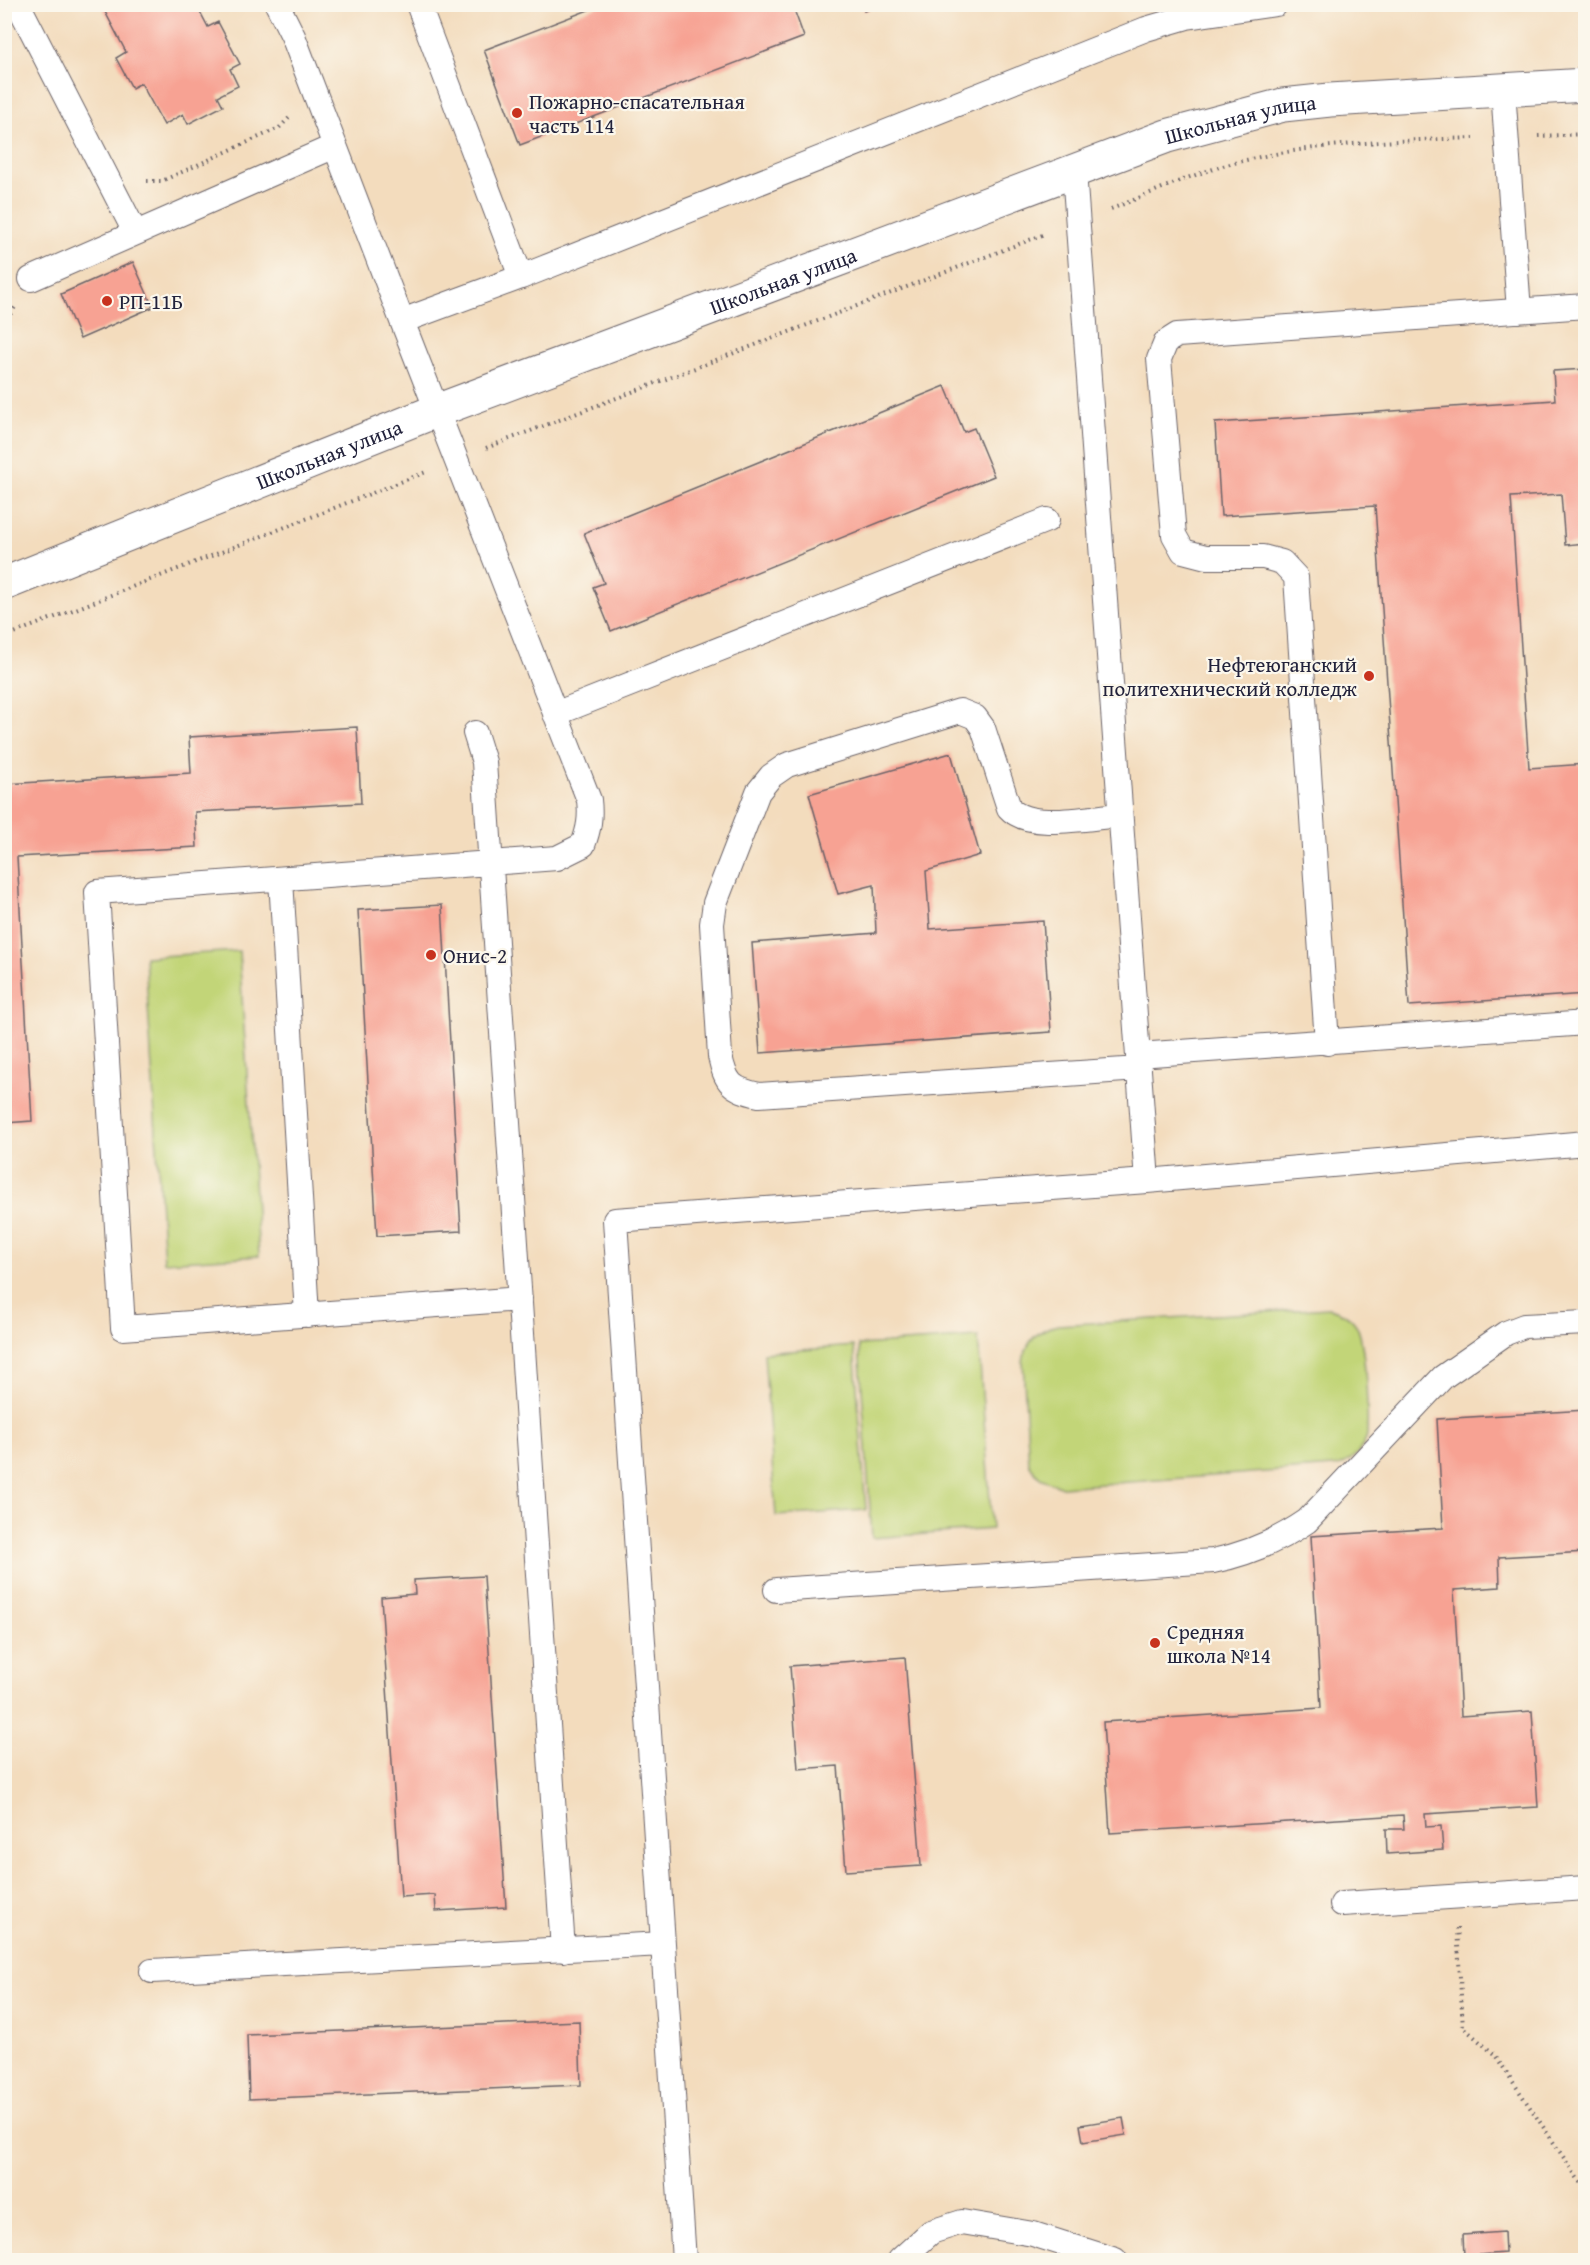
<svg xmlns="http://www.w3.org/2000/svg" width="1590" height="2265" font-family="'Gentium Book Plus',serif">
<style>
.green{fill:#c2d578;stroke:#727c5a;stroke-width:1.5}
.building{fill:#f7a293}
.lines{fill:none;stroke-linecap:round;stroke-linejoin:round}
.service-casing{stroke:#6b6368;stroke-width:26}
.minor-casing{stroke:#6b6368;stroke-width:35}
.path{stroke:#6b6368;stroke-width:4;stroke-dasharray:1.5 4.5;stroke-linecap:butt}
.service{stroke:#fff;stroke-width:24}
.minor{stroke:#fff;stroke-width:33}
.poi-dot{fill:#c8321e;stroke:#fbf7ec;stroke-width:2}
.labels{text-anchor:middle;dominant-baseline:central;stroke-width:4.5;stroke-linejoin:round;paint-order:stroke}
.poi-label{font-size:21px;fill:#22223b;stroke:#fbf7ec;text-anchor:start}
.street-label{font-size:21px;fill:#22223b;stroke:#fbf7ec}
</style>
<rect width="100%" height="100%" fill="#fbf7ec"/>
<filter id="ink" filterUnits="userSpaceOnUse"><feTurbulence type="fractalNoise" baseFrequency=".0167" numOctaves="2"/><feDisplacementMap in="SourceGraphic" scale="12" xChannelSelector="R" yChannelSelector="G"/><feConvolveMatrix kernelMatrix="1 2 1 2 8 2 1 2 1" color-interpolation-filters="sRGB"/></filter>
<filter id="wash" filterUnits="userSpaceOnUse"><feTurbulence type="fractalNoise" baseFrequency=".008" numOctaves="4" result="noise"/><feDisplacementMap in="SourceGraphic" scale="24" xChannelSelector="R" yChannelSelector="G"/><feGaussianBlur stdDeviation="1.35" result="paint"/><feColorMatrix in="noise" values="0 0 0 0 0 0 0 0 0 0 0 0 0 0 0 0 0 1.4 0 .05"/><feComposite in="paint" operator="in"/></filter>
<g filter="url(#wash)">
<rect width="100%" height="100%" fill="#f3dcbd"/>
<path class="green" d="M239 951 259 1256 164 1262 145 957Z
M1329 1308C1340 1311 1350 1315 1356 1325 1366 1341 1368 1414 1367 1435 1364 1450 1347 1466 1333 1467L1062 1487 1040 1478 1029 1464 1023 1362C1026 1341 1038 1329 1058 1325Z
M978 1337 992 1529 872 1538 859 1345Z
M854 1346 866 1510 776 1516 764 1353Z"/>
<g id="blocks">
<path class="building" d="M101 4H196L208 27 218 22 240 64 230 69 238 86 218 96 223 106 188 124 183 114 164 125 141 83 132 88 116 58 126 52Z
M604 4H792L804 37 520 145 484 50Z
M862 4H882V5L864 11Z
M133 262 153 307 80 339 61 294Z
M1586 369V543L1565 545 1561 494 1511 497 1529 768 1586 764V994L1409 1006 1375 506 1221 516 1215 423 1555 400 1553 371Z
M945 386 964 432 974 428 994 476 611 631 593 587 604 583 584 533Z
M357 727 361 803 195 812 197 847 17 857 32 1121 5 1123V784L191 773 189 737Z
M951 753 980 855 926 871 930 929 1043 921 1051 1032 760 1053 752 943 876 933 874 885 838 894 809 794Z
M442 905 461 1231 377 1236 358 910Z
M1586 1410V1552L1499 1557 1500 1587 1454 1590 1461 1716 1532 1711 1538 1807 1425 1814 1426 1827 1441 1826 1443 1850 1387 1854 1386 1829H1404L1403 1815 1110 1833 1103 1722 1321 1708 1311 1536 1443 1528 1437 1419Z
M484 1576 506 1907 436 1911 435 1895 401 1897 381 1597 415 1594 414 1580Z
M905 1657 921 1866 846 1871 838 1766 798 1769 790 1666Z
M579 2021 581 2085 249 2099 247 2035Z
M1123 2118 1126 2135 1083 2142 1080 2125Z
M1504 2232 1505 2253 1464 2256 1463 2235Z"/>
</g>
</g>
<g filter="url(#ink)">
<use href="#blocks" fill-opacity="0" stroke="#6b6368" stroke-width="1.5"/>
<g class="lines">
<defs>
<path id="service" d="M18 4 135 232
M277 4 293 36 402 321
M418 4 521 277
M1503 90 1519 311
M1074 171 1147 1181
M31 279 335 146
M555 714 1047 520
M475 733 484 762 563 1950
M1120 815C1090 817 1029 831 1009 808L983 728 975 717 960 711 787 765 771 776 758 792 715 903 712 924 720 1056C726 1084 732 1089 759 1095L1139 1069
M281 879 307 1315
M1327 1043 1296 577 1282 562 1263 557H1206L1183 551 1174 535 1159 359 1166 342 1177 335 1586 306
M1138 1055 1586 1023
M520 1299 123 1328 97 892 557 858 583 845C589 829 591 817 589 800L402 321 521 277 1146 29 1187 17 1276 4
M776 1590 1213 1561C1248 1554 1278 1541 1307 1521L1443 1377 1506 1333 1524 1326 1586 1323
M1342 1904 1586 1888
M152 1971 663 1944
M684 2260 615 1220 1147 1181 1586 1143
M900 2260 931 2232 962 2222 1033 2234 1115 2260"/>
<g id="minor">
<path id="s1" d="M4 584 436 411 1167 136 1283 105 1330 100 1586 85"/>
</g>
</defs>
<use href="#service" class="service-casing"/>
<use href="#minor" class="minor-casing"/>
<path class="path" d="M1538 136 1586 134
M147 181H162L279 128 289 118
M1111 209C1147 195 1185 177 1223 166 1304 143 1389 141 1474 138
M4 324 15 307
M486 448 1045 234
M4 637 426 472
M1457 1928 1463 2027 1495 2055 1586 2191"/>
<use href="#service" class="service"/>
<use href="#minor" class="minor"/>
</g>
</g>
<g class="poi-dot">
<circle cx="517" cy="113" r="6"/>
<circle cx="107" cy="301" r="6"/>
<circle cx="1369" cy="676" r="6"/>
<circle cx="431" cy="955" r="6"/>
<circle cx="1155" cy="1643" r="6"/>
</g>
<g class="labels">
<g class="poi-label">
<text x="529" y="101">Пожарно-спасательная<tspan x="529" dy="24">часть 114</tspan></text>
<text x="119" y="301">РП-11Б</text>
<text x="1357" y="664" text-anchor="end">Нефтеюганский<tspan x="1357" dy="24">политехнический колледж</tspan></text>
<text x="443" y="955">Онис-2</text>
<text x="1167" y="1631">Средняя<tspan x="1167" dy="24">школа №14</tspan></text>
</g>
<g class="street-label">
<text stroke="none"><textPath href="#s1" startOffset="1322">Школьная улица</textPath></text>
<text stroke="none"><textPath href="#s1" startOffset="836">Школьная улица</textPath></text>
<text stroke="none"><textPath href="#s1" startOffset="350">Школьная улица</textPath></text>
</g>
</g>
<rect width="1590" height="2265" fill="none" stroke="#fbf7ec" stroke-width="24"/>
</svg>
